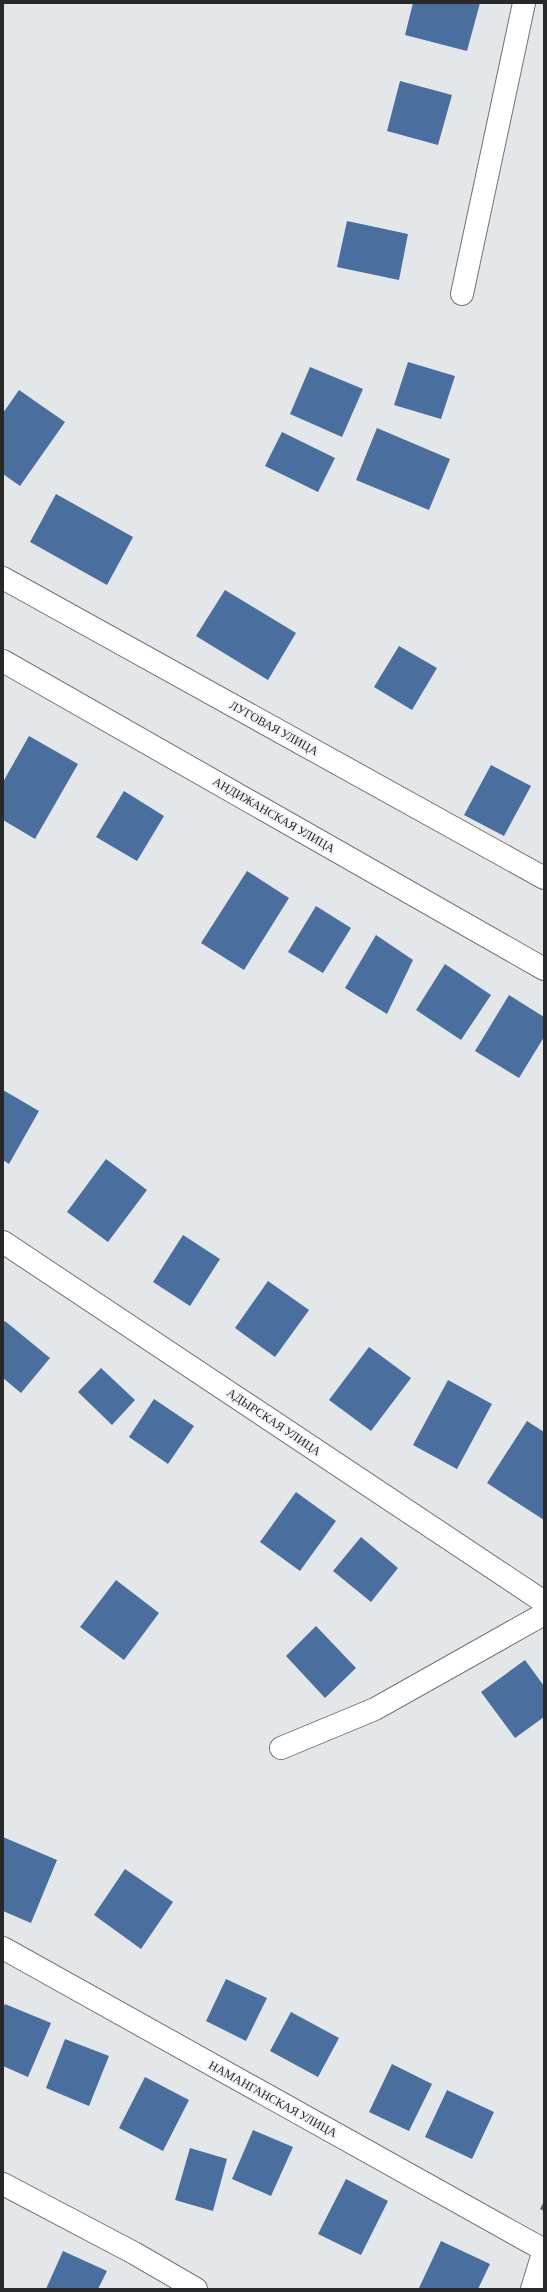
<svg xmlns="http://www.w3.org/2000/svg" width="547" height="2292" font-family="'Crimson Pro',serif">
<style>
.building{fill:#4a6e9e}
.lines{fill:none;stroke-linecap:round;stroke-linejoin:round}
.minor-casing{stroke:#727477;stroke-width:24}
.minor{stroke:#fff;stroke-width:22}
.labels{text-anchor:middle;dominant-baseline:central;stroke-width:4;stroke-linejoin:round;paint-order:stroke}
.street-label{font-size:12px;fill:#272829;stroke:#f2f4f8}
</style>
<rect width="100%" height="100%" fill="#e4e7ea"/>
<path class="building" d="M413 3H480L467 51 405 35Z
M400 81 452 95 438 145 387 131Z
M347 221 408 234 399 280 337 267Z
M408 362 455 376 441 419 394 405Z
M310 367 363 389 342 437 290 414Z
M19 390 65 422 20 486 3 474V413Z
M377 428 450 459 429 510 356 480Z
M282 432 335 458 318 492 265 466Z
M56 494 133 537 107 585 30 542Z
M225 590 296 633 268 680 196 636Z
M399 646 437 668 412 710 374 687Z
M29 736 78 764 35 839 3 820V782Z
M491 765 531 786 504 836 464 815Z
M124 791 164 816 137 861 96 837Z
M247 871 289 898 244 970 201 943Z
M316 906 351 928 323 973 288 952Z
M376 935 413 960 387 1014 345 988Z
M445 964 491 995 461 1040 416 1010Z
M509 995 544 1017V1037L519 1078 475 1051Z
M3 1090 39 1111 9 1164 3 1160Z
M106 1159 147 1190 108 1242 67 1212Z
M183 1235 220 1259 190 1306 153 1282Z
M268 1281 309 1310 275 1357 235 1328Z
M5 1321 50 1358 21 1393 3 1378V1323Z
M369 1347 411 1378 371 1431 329 1400Z
M101 1368 135 1400 112 1425 78 1392Z
M448 1380 492 1404 457 1469 413 1445Z
M154 1399 194 1426 168 1464 129 1437Z
M527 1421 544 1432V1520L487 1483Z
M296 1492 336 1521 300 1571 260 1542Z
M361 1537 398 1568 371 1602 333 1571Z
M116 1580 159 1613 124 1660 80 1627Z
M316 1626 356 1668 325 1698 286 1656Z
M525 1660 544 1686V1717L515 1738 481 1692Z
M3 1837 57 1860 31 1923 3 1911Z
M125 1869 173 1902 141 1949 94 1915Z
M226 1979 267 1998 246 2041 206 2021Z
M5 2004 51 2023 28 2077 3 2066V2008Z
M291 2012 339 2038 318 2077 270 2051Z
M65 2039 109 2056 89 2106 46 2088Z
M392 2064 432 2084 409 2131 369 2112Z
M145 2077 189 2100 163 2151 119 2128Z
M447 2090 494 2112 472 2159 425 2137Z
M253 2130 293 2147 271 2196 232 2179Z
M190 2148 227 2159 213 2211 175 2200Z
M346 2179 388 2201 361 2255 318 2234Z
M544 2201V2211L540 2209Z
M441 2241 490 2264 478 2289 419 2288Z
M63 2251 107 2271 98 2289H46Z"/>
<g class="lines">
<defs>
<path id="minor" d="M462 294 524 3
M3 578 544 878
M3 661 544 969
M3 1242 544 1602
M281 1748 375 1709 544 1614
M3 1948 544 2250
M3 2184 134 2253 196 2289
M532 2289 544 2250"/>
</defs>
<use href="#minor" class="minor-casing"/>
<use href="#minor" class="minor"/>
</g>
<g class="labels">
<g class="street-label">
<text transform="translate(274 728) rotate(29)">ЛУГОВАЯ УЛИЦА</text>
<text transform="translate(274 815) rotate(30)">АНДИЖАНСКАЯ УЛИЦА</text>
<text transform="translate(274 1422) rotate(34)">АДЫРСКАЯ УЛИЦА</text>
<text transform="translate(273 2099) rotate(29)">НАМАНГАНСКАЯ УЛИЦА</text>
</g>
</g>
<rect width="547" height="2292" fill="none" stroke="#272829" stroke-width="8"/>
</svg>
